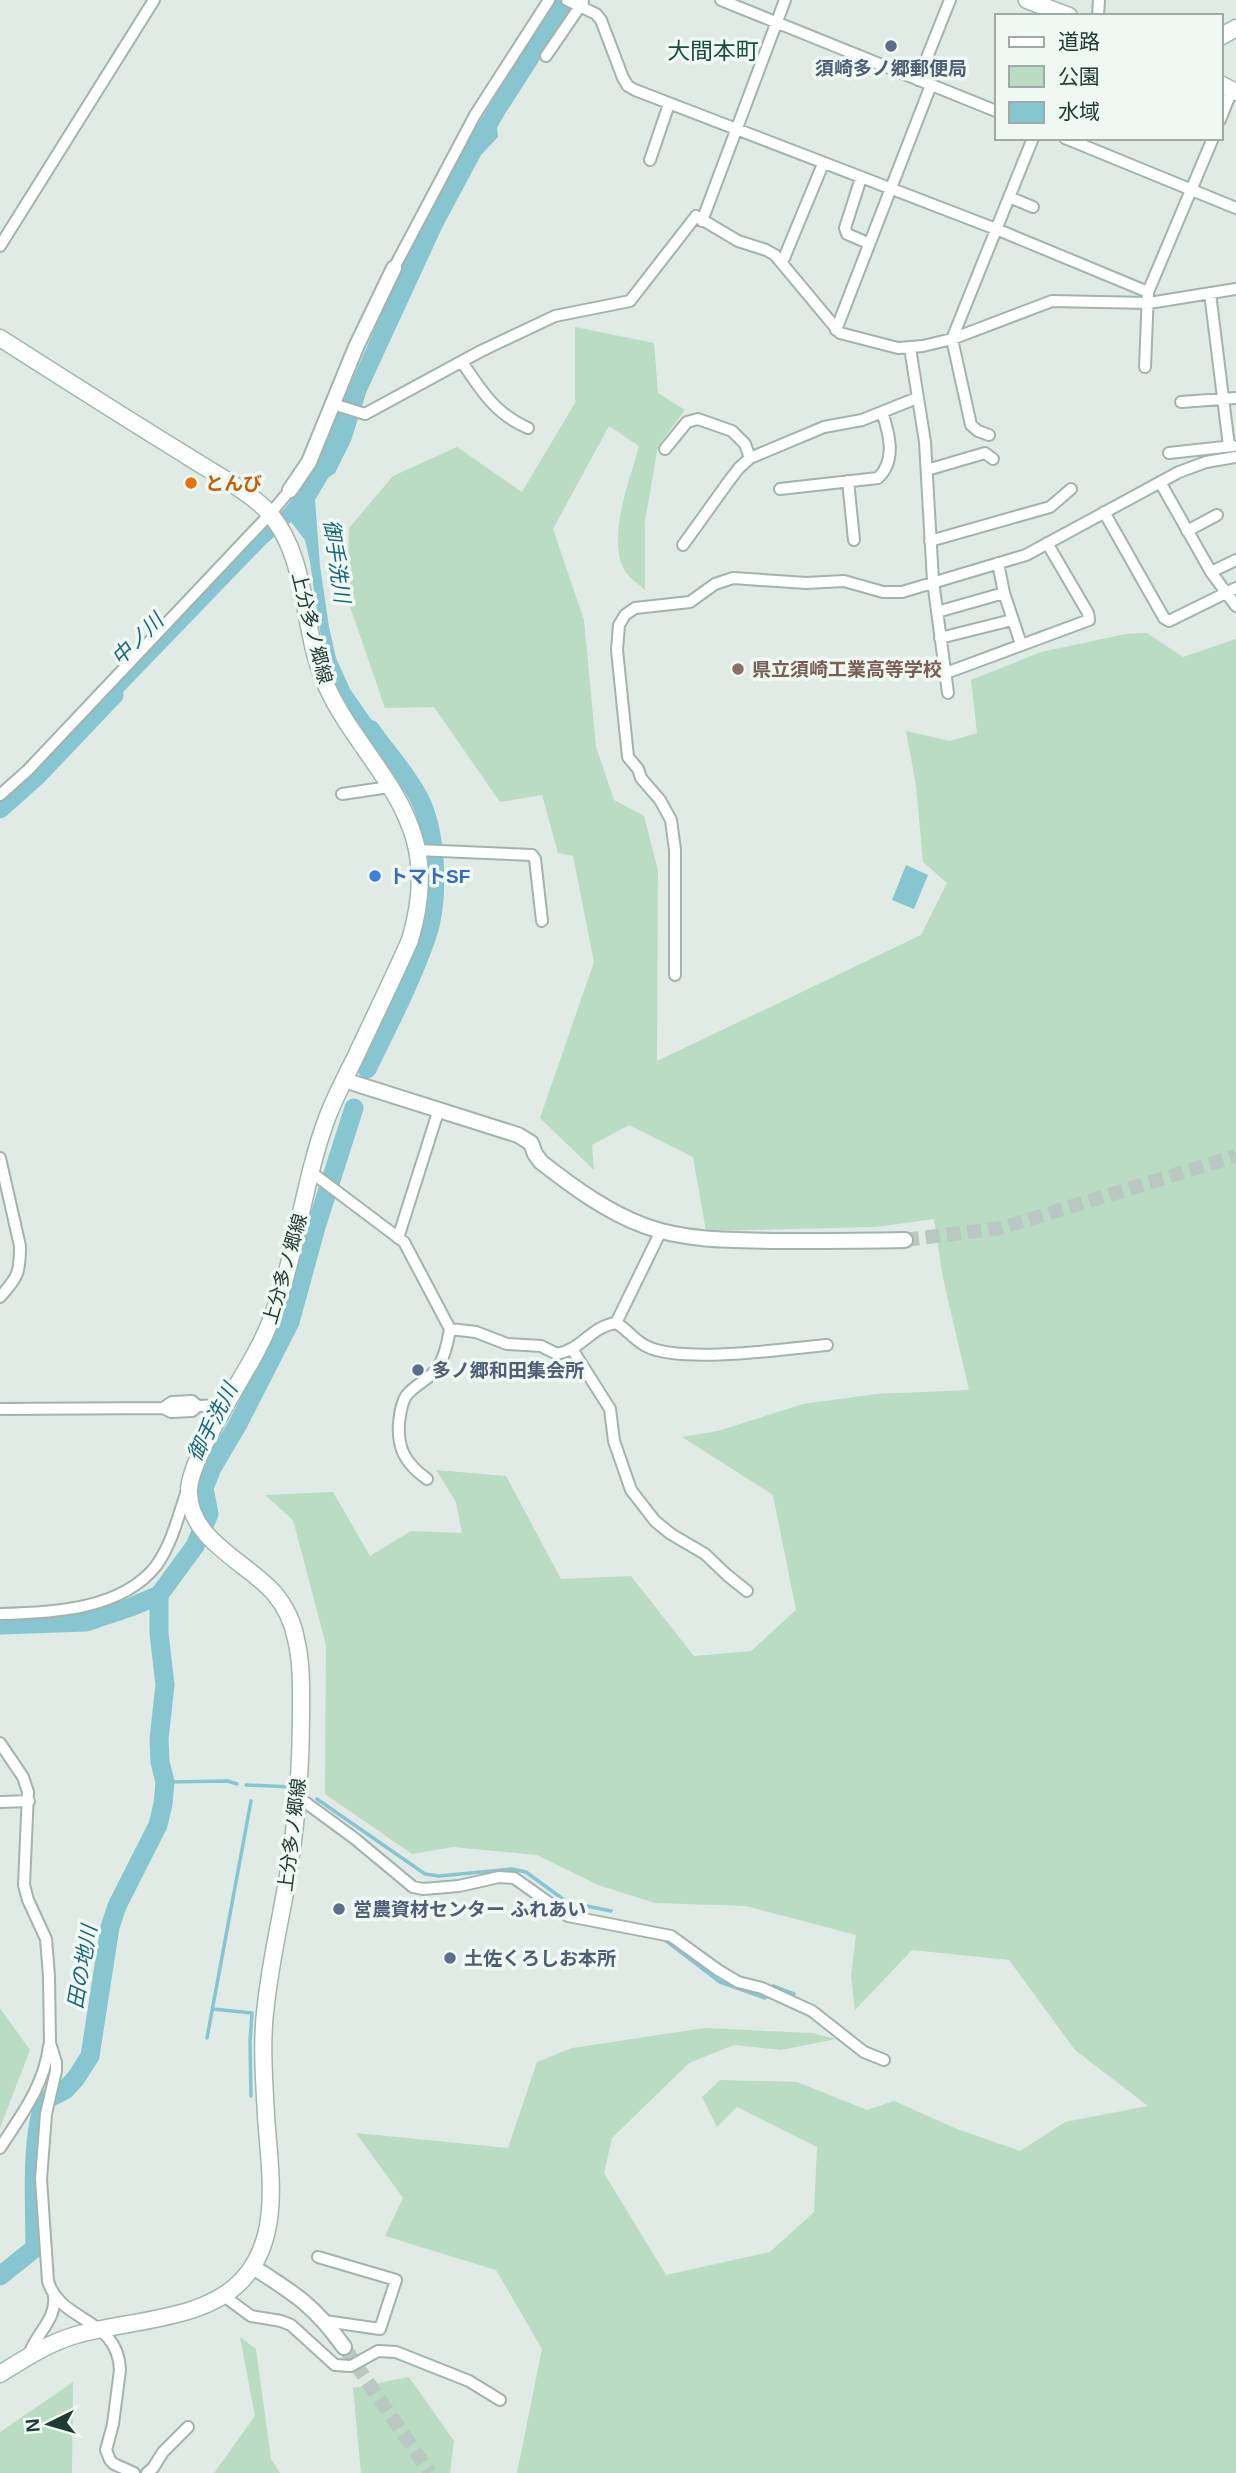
<svg xmlns="http://www.w3.org/2000/svg" width="1236" height="2473" font-family="Arial,'Noto Sans JP',sans-serif">
<style>
.green{fill:#b9dcc2}
.water{fill:#87c5d1}
.lines{fill:none;stroke-linecap:round;stroke-linejoin:round}
.stream{stroke:#87c5d1;stroke-width:3.5}
.river{stroke:#87c5d1;stroke-width:19}
.tertiary-tunnel{stroke:#bac8c2;stroke-width:14;stroke-dasharray:14 7;stroke-linecap:butt}
.minor-casing{stroke:#a3b3ad;stroke-width:14}
.tertiary-casing{stroke:#a3b3ad;stroke-width:18}
.secondary-casing{stroke:#9fb7ae;stroke-width:19}
.minor{stroke:#fff;stroke-width:10}
.tertiary{stroke:#fff;stroke-width:14}
.secondary{stroke:#fff;stroke-width:16}
.service-dot{fill:#5c6f8a;stroke:#f0f8f4;stroke-width:2.5}
.food-dot{fill:#e8710a;stroke:#f0f8f4;stroke-width:2.5}
.education-dot{fill:#8d6e63;stroke:#f0f8f4;stroke-width:2.5}
.shop-dot{fill:#3f7fe0;stroke:#f0f8f4;stroke-width:2.5}
.labels{text-anchor:middle;dominant-baseline:central;stroke-width:7;stroke-linejoin:round;paint-order:stroke}
.service-label{font-size:19px;font-weight:bold;fill:#4e5e75;stroke:#f0f8f4;text-anchor:start}
.food-label{font-size:19px;font-weight:bold;fill:#c56008;stroke:#f0f8f4;text-anchor:start}
.street-label{font-size:19px;fill:#213b34;stroke:#f0f8f4}
.education-label{font-size:19px;font-weight:bold;fill:#785e54;stroke:#f0f8f4;text-anchor:start}
.shop-label{font-size:19px;font-weight:bold;fill:#366cbe;stroke:#f0f8f4;text-anchor:start}
.water-label{font-size:21px;font-style:italic;fill:#1b6777;stroke:#f0f8f4}
.quarter-label{font-size:23px;fill:#1d4d42;stroke:#f0f8f4}
</style>
<rect width="100%" height="100%" fill="#e0ebe6"/>
<path class="green" d="M575 327 654 343 658 393 685 410 658 446 645 521V590C639 584 629 578 625 571 606 539 630 480 639 446L609 426 553 529 584 620 596 747 614 800 644 816 658 870 657 1061 921 935 947 883 923 862 916 785 906 731 950 741 977 733 971 680 1041 652 1126 634 1147 633 1183 657 1236 639V2473H517L542 2349 496 2270 385 2236 403 2198 356 2133 508 2148 537 2062 572 2048 705 2028 812 2033 836 2039 781 2050 734 2045 689 2063 612 2138 604 2173 666 2275 770 2252 814 2212 817 2147 737 2107 717 2127 702 2097 720 2080 797 2082 867 2110 894 2101 957 2129 1020 2151 1065 2122 1148 2106 1075 2050 1009 1960 912 1950 855 2010 851 1976 856 1935 746 1906 655 1903 598 1885 537 1855 453 1847 412 1854 325 1794 326 1645 293 1520 265 1495 333 1492 370 1556 411 1531 462 1533 456 1502 436 1470 506 1476 561 1579 631 1576 694 1656 751 1651 796 1610 773 1495 682 1437 718 1431 803 1404 876 1394 969 1390 943 1278 934 1219 876 1227 706 1231 693 1157 629 1125 592 1145 594 1170 540 1118 594 962 573 856 558 853 542 795 500 802 434 707 385 708 347 598 349 528 393 476 457 447 522 492 575 403Z
M0 2008 30 2050 0 2128Z
M240 2337 256 2349 271 2459 280 2473H214L255 2416Z
M409 2377 454 2441 450 2473H361L353 2388Z
M73 2382 72 2473H0V2432Z"/>
<path class="water" d="M555 0H578L503 117 497 128 498 137 481 155 442 228 366 393 351 441 335 473 328 478 315 500 320 566 329 627 336 658 350 689 389 745 379 752 354 718 331 676 320 631 310 562 305 540 291 522 266 544 100 716 93 709 285 508 311 474 401 269 458 156Z
M906 865 928 875 914 909 892 900Z"/>
<g class="lines">
<path class="stream" d="M165 1782 228 1781 237 1784
M246 1785 292 1787
M317 1799 425 1874 439 1876 512 1869 526 1872 567 1902 611 1911
M665 1940 720 1982 765 1998
M773 1986 794 1994
M213 2009 252 2013 250 2042 251 2096
M207 2038 251 1801"/>
<path class="river" d="M0 809 37 776 114 695
M367 1069C388 1026 411 982 427 936 439 900 437 840 422 804 411 779 386 752 370 729
M0 1625 86 1622 131 1607 159 1595 195 1546 209 1514 204 1488 212 1468 238 1424 290 1322 316 1227 354 1108
M0 2276 35 2248C35 2204 30 2140 45 2100L65 2090 76 2078 90 2056 110 1927 117 1906 158 1825 163 1804 165 1782 160 1762 159 1739 165 1685 159 1633V1595"/>
<path class="tertiary-tunnel" d="M905 1240 1001 1228 1236 1156
M344 2347 430 2473"/>
<defs>
<path id="minor" d="M567 0 596 14 601 20 623 78 628 86 635 90 996 229 1148 292
M721 0 996 111
M1098 16 1099 0
M546 56 583 2
M918 80 950 0
M1220 120 1232 90
M1065 138 1236 208
M650 160 669 104
M861 178 845 228 847 234 868 243
M1009 197 1033 207
M702 221 785 0
M0 246 154 0
M782 263 823 164
M394 268 475 115 549 0
M1210 293 1229 446
M836 330 931 85
M910 348 925 442 933 581 948 693
M462 362C481 390 495 414 528 428
M1145 367 1148 292 1213 138
M1181 402 1236 398
M333 404 365 414 481 351 555 316 630 301 696 216 738 241 766 250 775 255 840 333 898 348 923 346 952 339 1052 301 1149 303 1236 289
M989 435 978 431 971 425 952 339 1033 138
M665 449 687 422 698 419 732 431 745 444 750 458
M1169 453 1233 446
M927 470 985 453 993 459
M848 481 854 540
M1160 482 1211 572 1236 606
M780 489 878 478C897 460 889 433 882 412
M1104 512 1164 618 1169 621 1236 588
M1187 531 1217 515
M930 541 1050 507 1071 489
M683 545 729 481 739 468 750 458 824 427 862 420 917 398
M998 563 1004 593 1021 644
M1211 572 1236 560
M937 612 1004 593
M940 638 1012 620
M946 673 1089 620 1088 613 1047 543
M342 794 389 787
M0 795 28 770 270 514 290 490
M417 850 532 855 535 859 542 921
M675 975V850L671 820 660 800 641 778 638 769 628 757 617 650 619 625 625 615 635 608 690 602 715 584 733 578 806 583 844 581 883 592H902L1026 555 1179 472 1206 462 1236 457
M0 1158 20 1246C20 1273 18 1277 0 1297
M311 1172 404 1242 450 1329 476 1332 507 1344 541 1346 557 1354C581 1350 592 1326 616 1323 627 1329 634 1340 646 1346 680 1364 786 1349 827 1345
M398 1238 438 1112
M616 1323 661 1231
M572 1349 610 1409 614 1441 631 1490 655 1521 671 1534 705 1554 727 1575 747 1591
M163 1408 172 1402 192 1401 198 1406
M0 1409 163 1408 171 1412 192 1411 198 1406 226 1405
M427 1479C406 1464 397 1449 399 1423 400 1414 401 1404 406 1396 415 1384 431 1379 439 1366 445 1355 448 1341 450 1329
M0 1614C51 1613 121 1610 156 1566 172 1544 178 1516 187 1491
M0 1743 23 1777 28 1792 24 1885 28 1900 46 1939 49 1976 50 2043 56 2062V2071L46 2114 41 2179 48 2281C60 2323 118 2317 120 2370L113 2424 106 2450 110 2460 114 2464 134 2473
M298 1797 354 1838 413 1887 423 1889 459 1886 499 1877 514 1878 568 1916 671 1936 718 1970 738 1982 762 1988 812 2011 864 2052 884 2060
M0 1802 29 1801
M0 2148C22 2114 44 2086 49 2046
M318 2257 396 2280 380 2329 325 2321
M224 2296 251 2316 281 2321 291 2325 335 2365 351 2366 378 2351 396 2352 469 2381 500 2400
M29 2355C35 2334 57 2320 54 2296
M147 2473 153 2468 163 2452 188 2427"/>
<path id="tertiary" d="M290 490 309 462 356 347 394 268
M344 1080 518 1135 531 1143 535 1154 541 1162C573 1187 607 1212 645 1226 690 1242 736 1240 782 1241 823 1241 864 1241 905 1240
M253 2267C294 2293 315 2306 344 2347"/>
<path id="secondary" d="M1027 0 1069 16
M1220 37 1236 28
M1220 84 1236 92
M0 338C61 377 122 416 184 454 208 470 253 493 271 515 309 562 301 626 324 680 347 737 399 781 415 841 424 875 420 907 410 940 393 979 374 1017 356 1056 346 1076 335 1097 327 1118 298 1196 296 1280 255 1354 239 1384 188 1462 189 1492 189 1540 247 1562 274 1593 285 1606 293 1623 296 1639 302 1664 301 1690 301 1716 301 1767 297 1818 289 1869 282 1914 271 1958 266 2004 261 2040 264 2078 266 2115 269 2168 283 2235 243 2279 206 2321 127 2320 76 2335 48 2343 24 2359 0 2374"/>
</defs>
<use href="#minor" class="minor-casing"/>
<use href="#tertiary" class="tertiary-casing"/>
<use href="#secondary" class="secondary-casing"/>
<use href="#minor" class="minor"/>
<use href="#tertiary" class="tertiary"/>
<use href="#secondary" class="secondary"/>
</g>
<g class="service-dot">
<circle cx="891" cy="46" r="7"/>
<circle cx="418" cy="1370" r="7"/>
<circle cx="339" cy="1909" r="7"/>
<circle cx="450" cy="1958" r="7"/>
</g>
<circle class="food-dot" cx="191" cy="483" r="7"/>
<circle class="education-dot" cx="738" cy="669" r="7"/>
<circle class="shop-dot" cx="375" cy="876" r="7"/>
<g class="labels">
<g class="service-label">
<text x="891" y="68" text-anchor="middle">須崎多ノ郷郵便局</text>
<text x="432" y="1370">多ノ郷和田集会所</text>
<text x="353" y="1909">営農資材センター ふれあい</text>
<text x="464" y="1958">土佐くろしお本所</text>
</g>
<g class="food-label">
<text x="205" y="483">とんび</text>
</g>
<g class="street-label">
<text transform="translate(312 628) rotate(76)">上分多ノ郷線</text>
<text transform="translate(285 1269) rotate(-74)">上分多ノ郷線</text>
<text transform="translate(292 1835) rotate(-83)">上分多ノ郷線</text>
</g>
<g class="education-label">
<text x="752" y="669">県立須崎工業高等学校</text>
</g>
<g class="shop-label">
<text x="389" y="876">トマトSF</text>
</g>
<g class="water-label">
<text transform="translate(337 561) rotate(82)">御手洗川</text>
<text transform="translate(137 639) rotate(-45)">中ノ川</text>
<text transform="translate(212 1422) rotate(-63)">御手洗川</text>
<text transform="translate(82 1967) rotate(-80)">田の地川</text>
</g>
<g class="quarter-label">
<text x="713" y="51">大間本町</text>
</g>
</g>
<rect x="995" y="14" width="228" height="126" fill="#f0f8f4" stroke="#9daca7" stroke-width="2"/>
<rect x="1009" y="37" width="35" height="10" fill="#ffffff" stroke="#9daca7" stroke-width="2"/>
<text x="1058" y="49" font-size="21" fill="#213b34">道路</text>
<rect x="1009" y="66" width="35" height="21" fill="#b9dcc2" stroke="#9daca7" stroke-width="2"/>
<text x="1058" y="84" font-size="21" fill="#213b34">公園</text>
<rect x="1009" y="102" width="35" height="21" fill="#87c5d1" stroke="#9daca7" stroke-width="2"/>
<text x="1058" y="119" font-size="21" fill="#213b34">水域</text>
<g transform="translate(49 2424) rotate(265)" stroke="#f0f8f4" stroke-width="5" paint-order="stroke">
<path d="M0-5L12 26L0 18L-12 26Z" fill="#213b34"/>
<text y="-10" font-size="19" font-weight="bold" text-anchor="middle" fill="#213b34">N</text>
</g>
</svg>
